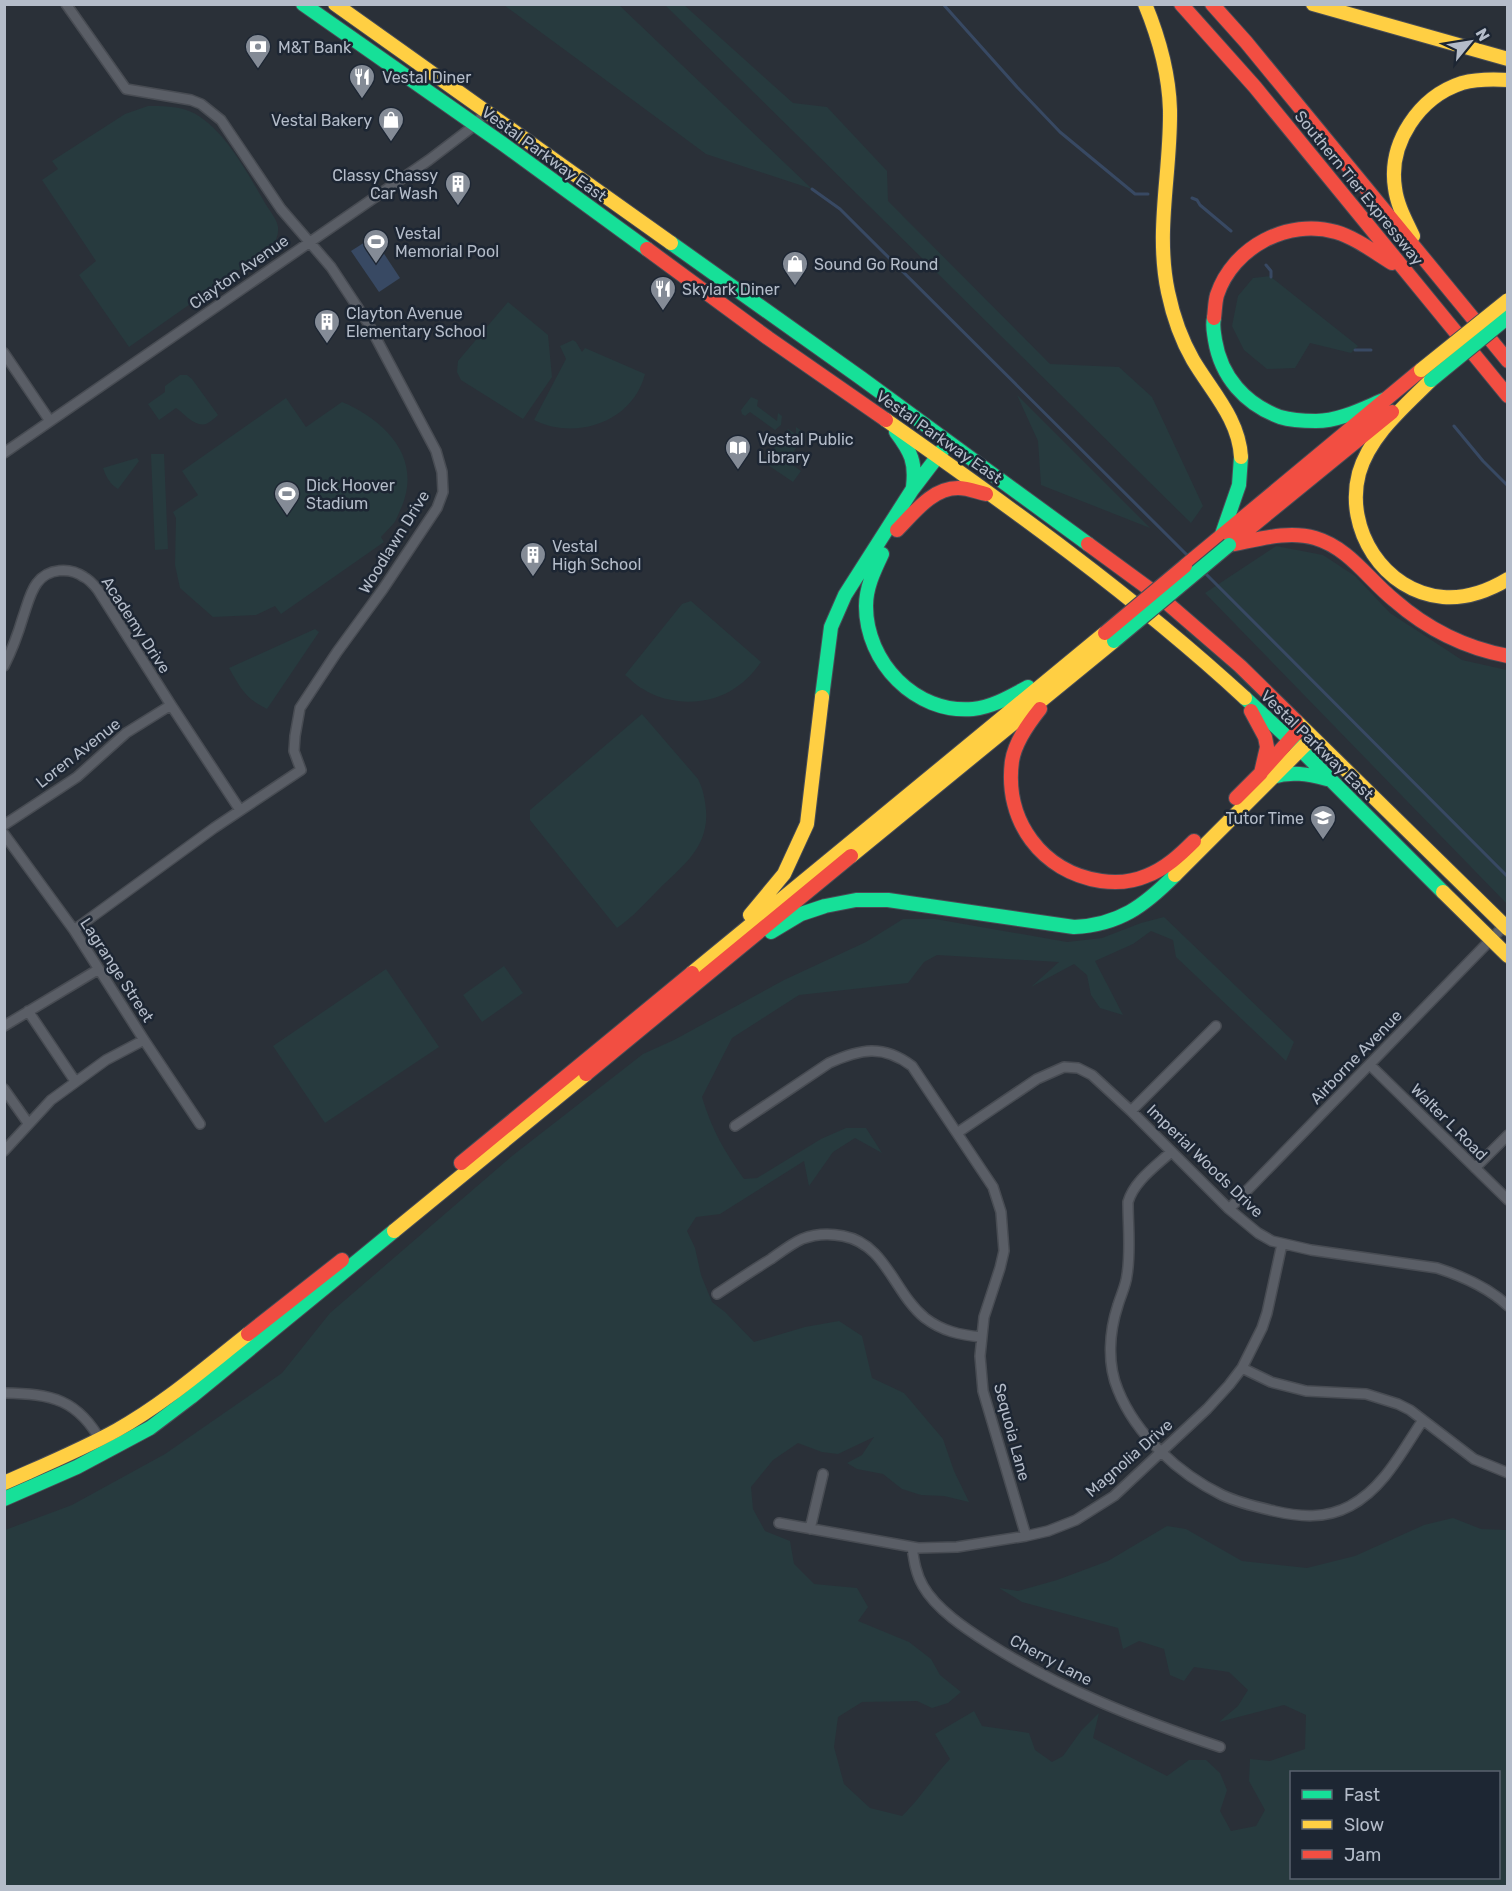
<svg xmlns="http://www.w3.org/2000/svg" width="1512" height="1891" font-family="Rubik,sans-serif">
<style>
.green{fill:#273a3e;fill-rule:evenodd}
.water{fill:#384963}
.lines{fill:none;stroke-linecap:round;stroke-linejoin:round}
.stream{stroke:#384963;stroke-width:3}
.street-casing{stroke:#484c53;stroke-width:12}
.fast-casing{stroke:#484c55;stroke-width:16}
.slow-casing{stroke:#484c55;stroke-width:16}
.jam-casing{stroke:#484c55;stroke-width:16}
.street{stroke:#5a5e66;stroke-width:9}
.fast{stroke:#16e098;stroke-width:14}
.slow{stroke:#ffcf43;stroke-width:14}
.jam{stroke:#f24e42;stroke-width:14}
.fast-bridge-casing{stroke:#484c55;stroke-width:16;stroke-linecap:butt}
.slow-bridge-casing{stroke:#484c55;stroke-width:16;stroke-linecap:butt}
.jam-bridge-casing{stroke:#484c55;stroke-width:16;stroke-linecap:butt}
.fast-bridge{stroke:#16e098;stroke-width:14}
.slow-bridge{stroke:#ffcf43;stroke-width:14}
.jam-bridge{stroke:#f24e42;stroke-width:14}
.labels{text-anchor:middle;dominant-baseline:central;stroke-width:5;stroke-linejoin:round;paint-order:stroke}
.poi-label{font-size:16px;fill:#b4bcc9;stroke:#1d2633;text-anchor:start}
.street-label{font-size:16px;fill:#b4bcc9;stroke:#1d2633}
</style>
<rect width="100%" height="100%" fill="#2a3038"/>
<path class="green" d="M504 5H619L812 189 706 154Z
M665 5H684L793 103 827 107 887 171 888 201 1050 364 1119 367 1152 397 1203 506 1191 523Z
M148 106C162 106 176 106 189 111 222 124 248 174 265 203 269 210 277 219 278 227 279 234 276 239 274 245L129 347 79 275 96 261 42 180 58 169 52 161 125 114Z
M1271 276V277L1358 346 1351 353 1310 343 1295 368 1267 369 1244 350 1232 326 1238 296 1253 278Z
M508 302 548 335 552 377 523 419 461 380 457 372 458 361Z
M573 340 576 342 582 352 585 348 645 374C633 422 576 441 534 420L566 359 560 346Z
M180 375H187L192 379 218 415C215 418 210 422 206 424 194 427 184 413 176 408L159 420 148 404 165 392V386Z
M1017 395 1150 528 1041 485 1038 441Z
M751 397 758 400 757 406 777 421 778 413 782 416 781 425 775 430 750 412 745 416 742 414 741 410Z
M286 398 306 427 342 402C385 420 422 457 402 506 399 512 397 519 394 523 390 528 385 532 381 537L384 542 281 614 275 606 256 615 213 617 180 588 175 565 176 518 173 512 198 495 182 471Z
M796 427 806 434 787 461 801 471 793 482 762 461 772 452 788 429 796 434Z
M151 454H164L168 549 155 550Z
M137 458 139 461 118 489C110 484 106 477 103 468Z
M1276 546 1323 555 1355 576 1390 613 1462 660 1507 670V904L1205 593Z
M691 601 761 662C754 672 746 681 735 688 710 706 669 706 643 689 636 686 631 679 625 675L682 604Z
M1186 626 1219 654 1293 729H1291L1186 633Z
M315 629 319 632 267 709C245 698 241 689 229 668Z
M642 714 698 779C703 789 705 799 706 810 709 848 682 866 658 890 644 904 634 916 617 928L530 820V810Z
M1164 917 1294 1042 1286 1061 1176 957 1173 940 1151 931 1133 944 1095 961 1123 1015 1100 1008 1091 995 1087 975 1074 964 1031 987 1059 962 937 955 924 962 908 983 799 995 732 1038 702 1097C711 1128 725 1153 744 1179L757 1178 821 1139 846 1128H866L882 1153 855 1138 833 1152 809 1186 804 1161 720 1214 696 1217 687 1231 695 1248 701 1275 712 1302 725 1312 754 1342 805 1327 839 1321 862 1336 872 1378 904 1393 943 1439 954 1471 969 1502 944 1496 921 1495 902 1489 883 1474 857 1469 847 1463 862 1455 874 1437 838 1454 822 1452 798 1443 773 1460 751 1487 753 1509 765 1531 790 1541 794 1564 814 1584 857 1588 868 1607 858 1621 909 1642 931 1659 940 1675 961 1692 948 1703 932 1708 917 1701 862 1702 838 1717 834 1747 844 1784 870 1808 902 1816C920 1799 933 1777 950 1759L935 1734 974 1711 982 1726 1029 1733 1035 1750 1052 1762 1063 1756 1081 1731 1099 1713 1093 1738 1167 1776 1189 1760H1206L1220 1773 1227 1790 1220 1811 1231 1831 1256 1826 1265 1810 1249 1781 1250 1759 1270 1761 1305 1749 1306 1715 1284 1705 1219 1722 1238 1706 1248 1690 1229 1672 1194 1667 1184 1681 1170 1675 1164 1649 1139 1641 1123 1649 1118 1628 1022 1602 999 1588 1018 1591 1057 1580 1108 1561 1167 1526 1186 1529 1242 1561 1307 1568 1355 1556 1424 1525 1453 1518 1481 1529 1507 1530V1886H5V1530L72 1505 165 1454 282 1373 330 1313 512 1156 643 1054 674 1040 784 980 866 942 903 919H935L1067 942 1102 938 1141 923ZM1292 1772H1498V1878H1292Z
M504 966 523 993 482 1022 463 995Z
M386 969 439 1047 325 1123 273 1046Z"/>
<path class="water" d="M373 237 400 278 379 292 351 251Z"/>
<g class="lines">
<path class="stream" d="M943 4 1017 87 1060 132 1135 194H1148
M812 189 840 209 1189 557
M1192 198 1197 200 1200 205 1231 231
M1266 265 1271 271V277
M1355 350H1371
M1454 426 1483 461 1508 486
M1204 572 1508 877"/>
<defs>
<path id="street" d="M66 4 126 89 191 100 201 104 221 120 281 209 331 267 368 323 436 451 442 472 443 492 437 508 383 589 337 652 300 708 295 736 294 751 301 770 214 828 74 930
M4 353 50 421
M4 453 429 160 475 125 486 111
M4 666C12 650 18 634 23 617 27 606 30 592 37 583 48 568 70 567 84 577 90 580 94 585 98 590L171 705 240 810
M4 825 77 777 126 733 171 705
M4 834 74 930 144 1040 200 1124
M28 1011 75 1081
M4 1026 99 969
M1370 1065 1508 1200
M4 1089 28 1123
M1131 1111 1216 1026
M735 1126 829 1063C860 1049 883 1044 912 1066L993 1187 1001 1212 1004 1251 1000 1268 984 1317 980 1356 983 1391 1026 1536
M957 1133 1037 1079 1064 1067 1078 1068 1092 1075 1131 1111 1229 1209 1258 1233 1272 1241 1311 1250 1437 1268C1462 1276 1488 1287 1508 1306
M4 1151 51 1100 106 1060 144 1040
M1171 1152C1156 1166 1134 1181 1128 1202 1128 1226 1131 1251 1127 1275 1126 1285 1121 1295 1118 1305 1109 1332 1107 1364 1118 1390 1136 1435 1179 1474 1222 1495 1239 1503 1257 1507 1274 1511 1300 1517 1326 1519 1350 1506 1384 1488 1402 1451 1423 1420
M1475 1168 1508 1135
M1229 1209 1504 926
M717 1294C735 1282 753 1270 771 1259 781 1252 791 1244 802 1239 815 1234 828 1233 843 1236 886 1244 894 1293 925 1318 942 1331 960 1335 981 1337
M1242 1368 1271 1382 1306 1391 1366 1394 1398 1404 1410 1410 1474 1459 1508 1473
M4 1393C52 1394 78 1399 102 1443
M779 1523 918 1548 957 1547 1026 1536 1048 1531 1076 1520 1114 1496 1207 1409 1229 1385 1242 1368 1262 1328 1267 1313 1282 1244
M810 1529 823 1474
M912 1547C914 1561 916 1574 923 1586 936 1609 966 1629 988 1643 1060 1689 1139 1720 1220 1747"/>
<path id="fast" d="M303 4 503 144 647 249
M671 243 861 378 1088 544
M1214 318C1212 326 1214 332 1215 340 1221 377 1245 404 1280 417 1290 420 1305 421 1316 421 1340 421 1364 408 1386 399
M896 432C911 452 916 462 913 487
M1221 537 1239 485 1241 457
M882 554C874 571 866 587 866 606 866 662 915 714 973 709 993 707 1011 696 1028 687
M822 697 831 627 845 595 912 490 944 448
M1245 698 1302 751 1443 892
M1272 777C1291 771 1308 774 1327 779
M771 932 801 914 825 906 856 900H888L1074 927C1119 925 1144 906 1175 875
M4 1499 77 1467 150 1428 191 1397 394 1231"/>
<path id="slow" d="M335 4 671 243
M1145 4C1159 38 1169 73 1170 110 1171 172 1155 231 1168 292 1173 316 1181 339 1193 360 1212 392 1239 419 1241 457
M1313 4 1508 59
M1413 236C1406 221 1397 205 1395 188 1388 143 1419 97 1462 83 1477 79 1492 79 1508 80
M1431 380C1404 407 1370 435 1359 473 1344 529 1384 592 1443 597 1467 599 1488 591 1508 579
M886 420C1010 507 1133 595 1245 698
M1296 721 1508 929
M851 856 1114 641
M1175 875 1306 744
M1443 892 1508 956
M750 915 784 874 807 824 822 697
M692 973 1105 633
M394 1231 586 1074
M4 1483C42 1466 81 1450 117 1430 164 1404 206 1367 248 1334"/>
<path id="jam" d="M1181 4 1255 87 1508 396
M1212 4 1246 42 1508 361
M647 249 768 338 886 420
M1214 318C1215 310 1215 302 1217 295 1233 247 1288 218 1336 232 1356 238 1374 252 1392 263
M897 530C914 513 932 488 958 488 968 488 977 492 986 494
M1088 544 1159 596 1240 666 1296 721
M1229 545 1392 412
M1229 545C1257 540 1287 530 1315 538 1349 548 1368 579 1394 600 1427 629 1465 648 1508 656
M1185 566 1421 370
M1040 709C1028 724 1015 742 1012 761 1004 821 1042 872 1101 881 1115 883 1132 882 1146 876 1165 869 1180 855 1194 841
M1262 771 1296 733
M1236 798 1261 773 1267 747 1265 737 1251 711
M586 1074 851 856
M461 1163 692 973
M248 1334 342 1260"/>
</defs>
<use href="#street" class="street-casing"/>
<use href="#fast" class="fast-casing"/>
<use href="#slow" class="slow-casing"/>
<use href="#jam" class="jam-casing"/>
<use href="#street" class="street"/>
<use href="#fast" class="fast"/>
<use href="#slow" class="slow"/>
<use href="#jam" class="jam"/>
<defs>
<path id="fast-bridge" d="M1431 380 1508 317
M1114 641 1229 545"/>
<path id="slow-bridge" d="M1421 370 1508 300"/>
<path id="jam-bridge" d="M1105 633 1185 566"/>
</defs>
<use href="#fast-bridge" class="fast-bridge-casing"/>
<use href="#slow-bridge" class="slow-bridge-casing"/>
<use href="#jam-bridge" class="jam-bridge-casing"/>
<use href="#fast-bridge" class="fast-bridge"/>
<use href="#slow-bridge" class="slow-bridge"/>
<use href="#jam-bridge" class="jam-bridge"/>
</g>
<defs>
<symbol id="bank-pin" viewBox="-11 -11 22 30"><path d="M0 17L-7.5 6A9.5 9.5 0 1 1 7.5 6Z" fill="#848b96" stroke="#1d2633"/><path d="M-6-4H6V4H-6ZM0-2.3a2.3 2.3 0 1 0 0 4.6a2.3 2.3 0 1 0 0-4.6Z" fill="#fff"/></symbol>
<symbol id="restaurant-pin" viewBox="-11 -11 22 30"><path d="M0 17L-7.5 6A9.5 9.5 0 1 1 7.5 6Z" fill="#848b96" stroke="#1d2633"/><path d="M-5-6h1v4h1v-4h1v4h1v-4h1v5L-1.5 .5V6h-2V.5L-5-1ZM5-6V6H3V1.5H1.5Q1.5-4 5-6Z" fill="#fff"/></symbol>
<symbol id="shop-pin" viewBox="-11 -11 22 30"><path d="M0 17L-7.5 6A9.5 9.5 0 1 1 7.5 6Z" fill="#848b96" stroke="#1d2633"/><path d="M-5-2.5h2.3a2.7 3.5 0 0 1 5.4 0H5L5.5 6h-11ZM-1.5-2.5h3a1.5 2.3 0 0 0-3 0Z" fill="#fff"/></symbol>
<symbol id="building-pin" viewBox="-11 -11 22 30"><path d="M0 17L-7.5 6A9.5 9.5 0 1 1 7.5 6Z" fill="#848b96" stroke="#1d2633"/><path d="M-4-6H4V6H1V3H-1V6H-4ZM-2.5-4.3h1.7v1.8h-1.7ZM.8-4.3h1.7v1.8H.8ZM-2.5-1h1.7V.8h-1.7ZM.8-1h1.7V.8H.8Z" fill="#fff"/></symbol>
<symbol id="stadium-pin" viewBox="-11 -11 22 30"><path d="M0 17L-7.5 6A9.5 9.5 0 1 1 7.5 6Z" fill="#848b96" stroke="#1d2633"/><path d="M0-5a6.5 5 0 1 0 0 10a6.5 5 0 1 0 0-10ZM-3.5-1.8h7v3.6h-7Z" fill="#fff"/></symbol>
<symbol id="library-pin" viewBox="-11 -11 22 30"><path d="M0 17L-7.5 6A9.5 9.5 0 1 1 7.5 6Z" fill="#848b96" stroke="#1d2633"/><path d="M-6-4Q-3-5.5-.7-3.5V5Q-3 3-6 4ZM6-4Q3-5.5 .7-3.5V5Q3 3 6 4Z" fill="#fff"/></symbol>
<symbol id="school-pin" viewBox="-11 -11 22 30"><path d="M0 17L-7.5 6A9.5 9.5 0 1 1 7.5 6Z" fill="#848b96" stroke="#1d2633"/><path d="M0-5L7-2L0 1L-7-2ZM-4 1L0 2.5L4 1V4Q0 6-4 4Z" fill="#fff"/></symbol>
</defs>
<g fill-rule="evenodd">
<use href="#bank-pin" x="243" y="32" width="30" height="40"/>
<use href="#restaurant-pin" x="347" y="62" width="30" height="40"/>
<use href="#shop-pin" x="376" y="105" width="30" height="40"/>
<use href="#building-pin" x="443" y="169" width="30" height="40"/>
<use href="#stadium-pin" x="361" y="227" width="30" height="40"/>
<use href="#shop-pin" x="780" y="249" width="30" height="40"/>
<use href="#restaurant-pin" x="648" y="274" width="30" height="40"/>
<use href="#building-pin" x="312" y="307" width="30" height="40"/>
<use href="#library-pin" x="723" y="433" width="30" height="40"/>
<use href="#stadium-pin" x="272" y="479" width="30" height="40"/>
<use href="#building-pin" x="518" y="540" width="30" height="40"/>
<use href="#school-pin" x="1308" y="803" width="30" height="40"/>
</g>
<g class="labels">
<g class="poi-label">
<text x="278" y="47">M&amp;T Bank</text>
<text x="382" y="77">Vestal Diner</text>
<text x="372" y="120" text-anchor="end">Vestal Bakery</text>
<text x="438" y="175" text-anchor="end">Classy Chassy<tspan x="438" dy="18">Car Wash</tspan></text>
<text x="395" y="233">Vestal<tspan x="395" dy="18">Memorial Pool</tspan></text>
<text x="814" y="264">Sound Go Round</text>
<text x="682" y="289">Skylark Diner</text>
<text x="346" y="313">Clayton Avenue<tspan x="346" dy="18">Elementary School</tspan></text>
<text x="758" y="439">Vestal Public<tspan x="758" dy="18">Library</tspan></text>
<text x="306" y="485">Dick Hoover<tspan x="306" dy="18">Stadium</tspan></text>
<text x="552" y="546">Vestal<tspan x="552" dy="18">High School</tspan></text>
<text x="1304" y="818" text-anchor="end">Tutor Time</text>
</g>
<g class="street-label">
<text transform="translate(544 154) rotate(36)">Vestal Parkway East</text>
<text transform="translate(1359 188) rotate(51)">Southern Tier Expressway</text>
<text transform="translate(239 272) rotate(-35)">Clayton Avenue</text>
<text transform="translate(939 437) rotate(35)">Vestal Parkway East</text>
<text transform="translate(394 542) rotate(-58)">Woodlawn Drive</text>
<text transform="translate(136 625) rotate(57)">Academy Drive</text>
<text transform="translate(1317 745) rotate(44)">Vestal Parkway East</text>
<text transform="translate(78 753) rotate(-38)">Loren Avenue</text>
<text transform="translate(117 970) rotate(57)">Lagrange Street</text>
<text transform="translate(1356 1057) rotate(-46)">Airborne Avenue</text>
<text transform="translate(1449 1122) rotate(45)">Walter L Road</text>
<text transform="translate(1205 1161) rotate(44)">Imperial Woods Drive</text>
<text transform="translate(1012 1432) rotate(75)">Sequoia Lane</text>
<text transform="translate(1129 1458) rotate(-41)">Magnolia Drive</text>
<text transform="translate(1051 1660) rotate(28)">Cherry Lane</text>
</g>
</g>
<rect width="1512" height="1891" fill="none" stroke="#b4bcc9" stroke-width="12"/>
<rect x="1290" y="1771" width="210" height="108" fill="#1d2633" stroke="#59626f" stroke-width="1.5"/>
<rect x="1302" y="1790" width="30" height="9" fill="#16e098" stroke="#59626f" stroke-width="1.5"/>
<text x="1344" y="1801" font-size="18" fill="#b4bcc9">Fast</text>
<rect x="1302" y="1820" width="30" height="9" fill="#ffcf43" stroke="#59626f" stroke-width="1.5"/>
<text x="1344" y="1831" font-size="18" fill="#b4bcc9">Slow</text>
<rect x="1302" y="1850" width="30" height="9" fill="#f24e42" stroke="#59626f" stroke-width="1.5"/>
<text x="1344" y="1861" font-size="18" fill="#b4bcc9">Jam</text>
<g transform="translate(1470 42) rotate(60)" stroke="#1d2633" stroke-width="4.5" paint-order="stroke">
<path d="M0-4.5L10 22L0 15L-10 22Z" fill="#b4bcc9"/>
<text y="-9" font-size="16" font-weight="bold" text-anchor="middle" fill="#b4bcc9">N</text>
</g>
</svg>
